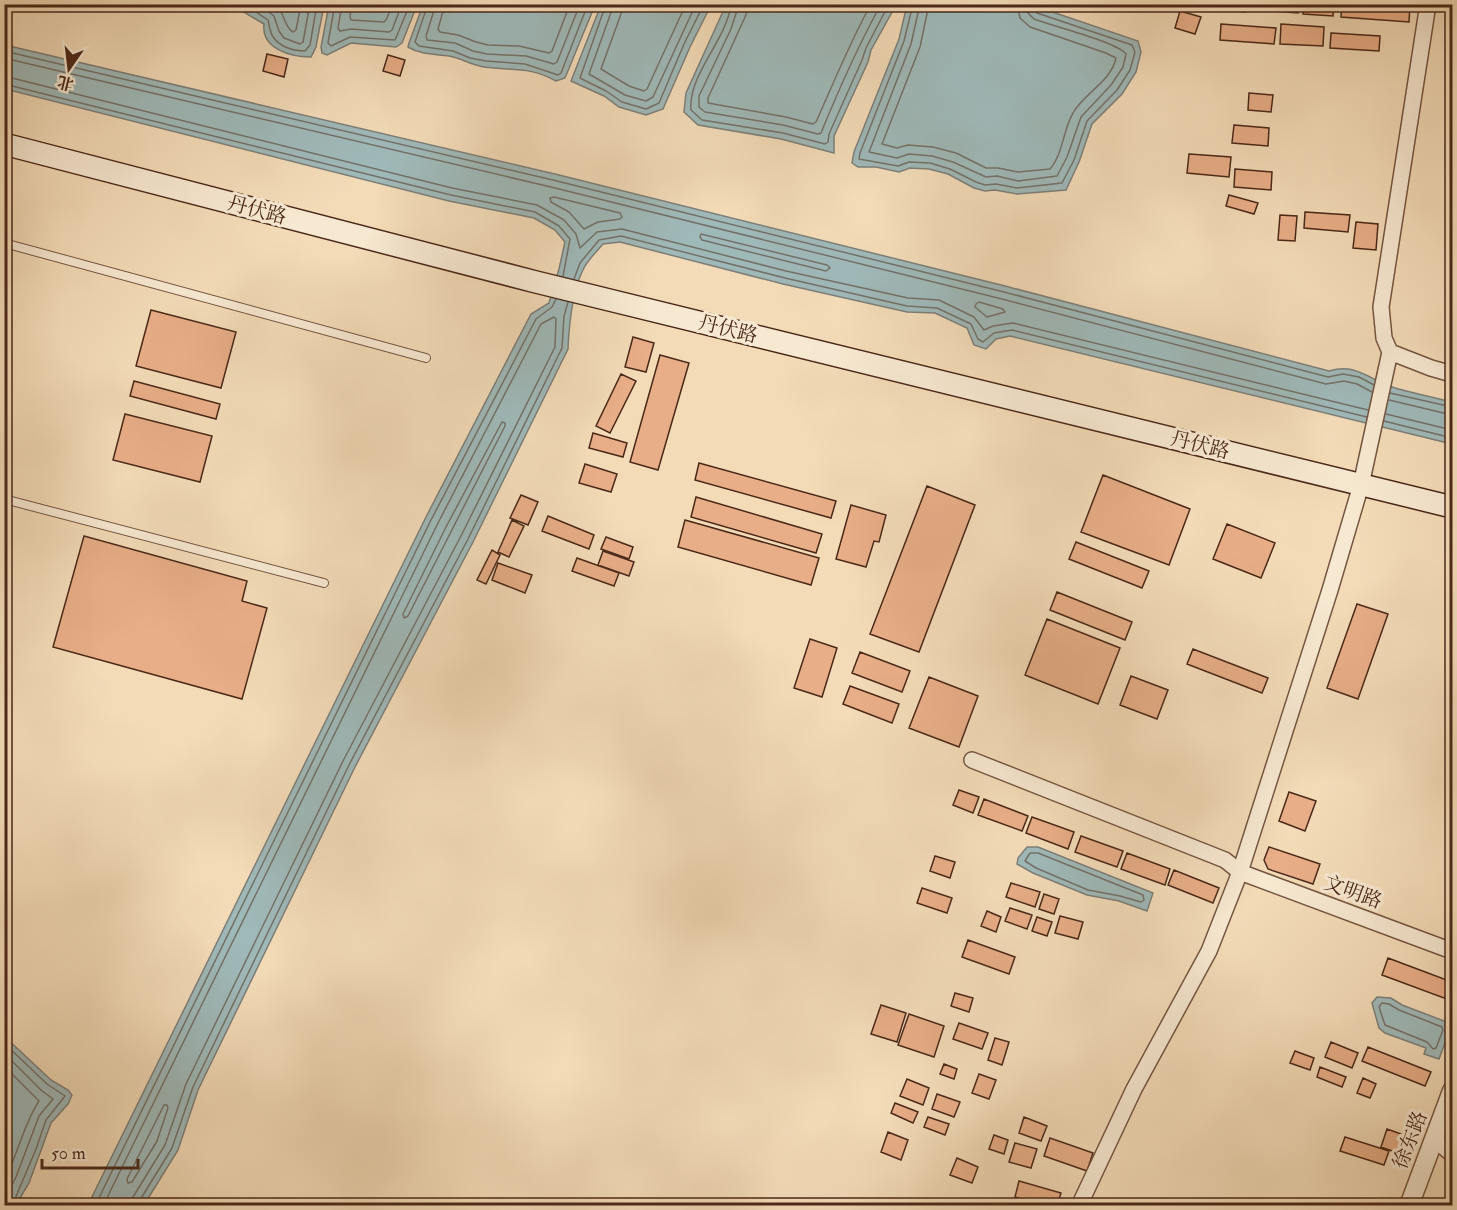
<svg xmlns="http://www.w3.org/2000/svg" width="1457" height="1210" font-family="'IM FELL Double Pica','Noto Serif SC',serif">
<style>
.water{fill:#9fb9b9;stroke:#7d7f79;stroke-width:1.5}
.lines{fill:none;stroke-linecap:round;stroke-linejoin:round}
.shore{stroke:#747169;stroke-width:1.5}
.building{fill:#e8ae88;stroke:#4a2919;stroke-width:1.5}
.service-casing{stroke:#745641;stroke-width:10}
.minor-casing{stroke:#745641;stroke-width:18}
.tertiary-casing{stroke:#745641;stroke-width:21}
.secondary-casing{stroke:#4a2919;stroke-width:24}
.service{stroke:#f7e8d1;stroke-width:8}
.minor{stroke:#f7e8d1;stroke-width:15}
.tertiary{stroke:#f7e8d1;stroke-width:18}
.secondary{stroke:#f7e8d1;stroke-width:21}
.labels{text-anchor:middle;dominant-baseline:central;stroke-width:6;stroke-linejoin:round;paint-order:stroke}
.street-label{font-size:20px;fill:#4a2919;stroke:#f7e8d1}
</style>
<rect width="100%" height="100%" fill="#f3dbb8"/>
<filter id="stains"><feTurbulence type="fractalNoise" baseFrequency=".00333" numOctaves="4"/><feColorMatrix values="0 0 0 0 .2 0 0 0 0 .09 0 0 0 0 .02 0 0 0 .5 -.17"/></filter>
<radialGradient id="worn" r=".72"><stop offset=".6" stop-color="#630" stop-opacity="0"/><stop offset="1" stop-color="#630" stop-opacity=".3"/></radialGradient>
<path class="water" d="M237 5H324L316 47 311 57C291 57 261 49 264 24L242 11Z
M329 5V4L417 5 402 43 396 47 351 43 327 55 322 53 321 47Z
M423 5V4L595 5 565 78 556 81C529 66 512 71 484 67 471 65 461 58 449 56 435 54 421 55 408 47L409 43Z
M601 5H711L690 47 663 109 646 115 619 107 604 96 571 81Z
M726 5H896L871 50 868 62 834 136V153L781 139 698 125 684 112 686 93Z
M907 5H1032L1138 41 1141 52 1136 72 1122 94 1092 124 1079 162 1066 190 1017 194 995 190 985 191 974 188 948 174 929 169 910 168 899 172 876 167H858L852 163 854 152 899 39Z
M5 45 555 174 1005 286 1329 371C1357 363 1368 379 1392 387 1411 393 1433 397 1452 402V444L1010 336 996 339 986 349 974 345 967 328 935 313 907 312 783 284 620 242 603 244C597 251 590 258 585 266 573 287 569 325 568 349L473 542 355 767 198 1090 178 1150 144 1205H88L426 517 531 314 549 303 559 269 565 242 555 230 534 218 449 201 5 89Z
M1027 847H1038L1153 893 1147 911 1119 901 1087 895 1033 873 1017 864 1018 858Z
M1377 997 1391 998 1402 1005 1452 1024 1439 1059 1424 1054 1426 1048 1385 1033 1379 1028 1372 1003Z
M4 1036 51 1080 68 1090 72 1095 68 1104 51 1123 29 1183 16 1205H5Z"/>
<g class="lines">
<path class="shore" d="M244 4 268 20C269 23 269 26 270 29 273 45 291 51 305 51L310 45 317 4
M258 4 274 16 279 31 284 38 300 44 303 42 310 4
M275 4C286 14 283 26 293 32L296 30 301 4
M335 4 328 43 331 46 350 37 395 40 410 4
M342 4 338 28 340 31 351 29 389 32 392 30 402 4
M351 4 350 17 351 20 384 22 386 20 393 4
M428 4 415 42 419 46 453 51 470 58 486 61 525 64 558 75 561 73 588 4
M436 4 426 36 427 40 455 43 473 51 487 54 526 56 554 64 557 62 580 4
M445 4 438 29 440 32 458 35 476 42 488 45 519 46 549 53 552 51 570 4
M606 4 580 78 606 91 622 102 646 109 659 103 684 44 704 4
M614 4 589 74 625 95 646 101 653 97 696 4
M623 4 621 14 601 69 629 86 644 91 647 89 686 4
M731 4C727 40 688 74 691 110L702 120 783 133 825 144 828 142 829 134 862 60 866 48 889 4
M739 4 731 29 699 96V107L705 112 783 125 818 134 821 133C839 89 858 46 881 4
M748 4 746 15 708 98V103L786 117 813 124 816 122C834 82 850 42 871 4
M913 4 904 41 860 153 859 159 898 166 909 162 930 163 950 169 976 182 985 185 996 184 1017 188 1062 183 1074 160 1087 121 1117 90 1130 70 1135 52 1132 45 1037 13 1034 9V4
M920 4 911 44 869 152 897 158 909 154 932 156 953 162 986 177 997 176 1018 181 1057 176 1067 157 1081 117 1111 85 1123 67 1126 54C1117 42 1052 26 1034 19L1028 13 1026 4
M929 4 920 47 882 144 897 148 908 145 933 147 956 153 986 168H998L1018 172 1050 169C1063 154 1063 130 1073 113 1084 93 1111 82 1116 58L1106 53 1030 27 1020 18 1017 4
M4 51 553 180 1004 292 1328 377 1343 374 1359 377 1374 385
M4 58 551 187 1002 299 1326 384 1344 381 1357 384 1372 392
M4 76 452 188 537 205 564 220 576 234 580 248 597 232 622 229 786 271 908 298 939 300 974 317 984 330 993 326 1013 323 1368 410
M4 84 451 195 535 212 559 226 570 239 563 276
M554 197 620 213 622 217 620 219 598 222 584 229 569 212 551 202 550 198Z
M701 234 827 265 830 268 826 271 702 240 700 237Z
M574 279 580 263 599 240 621 236 785 278 907 306 937 308 971 324 978 339 983 342 994 333 1012 330 1367 417
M979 302 1003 309 1005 312 987 317 975 307 976 304Z
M1390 393 1452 407
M1389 400 1452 415
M1386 414 1452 430
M1384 421 1452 438
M502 422 505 423V426L408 616 404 618 403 614 446 527Z
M1030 853H1038L1143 895 1144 900 1141 902 1120 896 1088 890 1036 868 1025 861Z
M1382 1003 1389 1004 1399 1010 1442 1027 1443 1030 1436 1048 1433 1049 1427 1042 1385 1025 1379 1007Z
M4 1043 47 1084 65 1096 46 1120 36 1149 12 1206
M4 1053 41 1090 53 1099 39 1116 16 1177 4 1200
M4 1066 39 1101C23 1125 18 1155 4 1180
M164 1105H167L168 1108 157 1141 132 1182 128 1183 127 1179Z
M95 1206 431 520 536 319 552 307 556 299
M103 1206 438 523 541 324 554 317 556 319 555 347 461 536 343 761 186 1084 165 1145 133 1197 132 1206
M139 1206 140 1200 172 1148 193 1087 349 765 468 539 562 348 564 316 568 302"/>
</g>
<path class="building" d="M1214 4H1246L1245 12 1214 9Z
M1248 4H1270V11L1247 10Z
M1276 4H1298V13L1275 11Z
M1304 4H1334L1333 16 1303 14Z
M1342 4 1410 5 1409 22 1341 17Z
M1180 11 1201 17 1195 34 1175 28Z
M1221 24 1276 28 1274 44 1220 40Z
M1281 24 1324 27 1323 46 1280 44Z
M1331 33 1380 36 1379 51 1330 48Z
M267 54 288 59 284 77 263 71Z
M388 55 405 60 400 76 383 71Z
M1249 93 1273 95 1271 112 1248 110Z
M1234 125 1269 128 1268 146 1232 143Z
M1189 154 1231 157 1229 177 1187 173Z
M1235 169 1272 172 1271 190 1234 187Z
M1229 195 1258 203 1254 214 1226 206Z
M1305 212 1350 215 1348 232 1304 228Z
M1280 215 1297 216 1295 241 1278 240Z
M1356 222 1378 224 1376 250 1353 248Z
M151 310 236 332 221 388 136 366Z
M633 337 654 343 646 372 625 367Z
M660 355 689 363 658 470 630 462Z
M621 374 636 381 610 433 596 426Z
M134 381 220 404 216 419 130 396Z
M125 414 212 436 200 482 113 460Z
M593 433 627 443 623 457 589 448Z
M699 463 836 501 831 518 695 480Z
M585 464 617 474 611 492 579 483Z
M1103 475 1190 509 1169 565 1081 532Z
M927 486 975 505 919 652 870 634Z
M521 495 538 502 528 525 510 518Z
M696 497 822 534 816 553 691 517Z
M851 505 886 515 879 542 874 541 866 567 836 559Z
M548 516 594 535 589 549 542 531Z
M512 520 524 526 509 557 498 552Z
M685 520 819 558 811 585 678 547Z
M1227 524 1275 543 1261 578 1213 559Z
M84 536 247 581 242 601 267 608 242 699 53 647Z
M606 537 633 547 629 559 601 549Z
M1076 542 1149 571 1142 588 1069 559Z
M492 550 500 555 486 584 477 580Z
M603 551 634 562 629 576 598 565Z
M577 558 619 573 614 586 572 571Z
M498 563 532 575 525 593 492 580Z
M1057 592 1132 622 1125 640 1050 610Z
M1357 604 1388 614 1358 699 1327 688Z
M1047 619 1120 648 1098 704 1025 675Z
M810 639 837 648 822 697 794 688Z
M1193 649 1268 678 1262 693 1187 664Z
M860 652 910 671 902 692 852 673Z
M1131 676 1168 690 1157 719 1120 705Z
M929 677 978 696 959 747 909 728Z
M850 686 899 704 892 723 843 704Z
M959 790 979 797 973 813 953 805Z
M1289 792 1316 801 1305 831 1279 821Z
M984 799 1028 816 1022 831 978 815Z
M1032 817 1074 832 1068 849 1026 833Z
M1081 836 1123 851 1117 867 1075 852Z
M1269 847 1320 864 1313 884 1268 869 1264 860Z
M1127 853 1170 869 1165 885 1121 869Z
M935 856 955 862 950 878 930 871Z
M1174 870 1219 888 1213 903 1168 885Z
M1011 883 1040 892 1035 907 1006 897Z
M922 888 952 898 947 913 917 903Z
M1044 894 1059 899 1054 914 1039 909Z
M1010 908 1032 915 1027 929 1005 921Z
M987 911 1001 917 996 932 981 926Z
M1060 916 1083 922 1078 939 1055 933Z
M1037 917 1052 922 1047 936 1032 931Z
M968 940 1015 957 1009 974 962 957Z
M1388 958 1452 982V1001L1382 975Z
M955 993 973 998 969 1012 951 1006Z
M881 1005 906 1013 897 1042 871 1034Z
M909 1014 944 1026 934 1057 898 1045Z
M959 1023 988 1033 982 1049 953 1039Z
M995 1038 1009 1042 1002 1065 988 1060Z
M1331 1042 1358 1053 1352 1068 1325 1057Z
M1368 1047 1431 1072 1425 1086 1362 1061Z
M1295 1051 1314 1058 1310 1070 1290 1063Z
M944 1064 957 1069 954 1079 940 1074Z
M1320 1067 1346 1077 1342 1087 1317 1077Z
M979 1074 996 1080 989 1099 972 1093Z
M1363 1078 1376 1084 1370 1098 1357 1093Z
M907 1079 929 1088 923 1105 900 1096Z
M937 1094 960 1102 954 1117 932 1109Z
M895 1103 918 1112 913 1123 891 1113Z
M928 1117 949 1124 945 1135 924 1127Z
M1024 1117 1047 1126 1041 1141 1019 1133Z
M1387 1129 1415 1139 1409 1157 1381 1147Z
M888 1132 908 1140 901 1160 881 1152Z
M994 1135 1008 1140 1004 1154 989 1149Z
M1345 1137 1389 1151 1384 1165 1340 1151Z
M1050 1138 1093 1153 1087 1171 1044 1156Z
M1015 1143 1037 1149 1031 1168 1009 1162Z
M957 1158 978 1167 972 1183 950 1175Z
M1019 1181 1061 1193 1057 1206H1046L1015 1197Z"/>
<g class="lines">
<defs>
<path id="service" d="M4 243 426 358
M4 499 324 583"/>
<path id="minor" d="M1390 352 1431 368 1452 374
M972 760 1225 860 1240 872 1452 951
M1434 1139 1452 1154
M1079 1206 1134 1089 1209 951 1240 872 1330 590 1361 485 1390 352 1384 338 1381 307 1428 4"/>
<path id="tertiary" d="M1409 1206 1452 1091"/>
<path id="secondary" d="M4 144 536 282 1452 507"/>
</defs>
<use href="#service" class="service-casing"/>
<use href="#minor" class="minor-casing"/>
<use href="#tertiary" class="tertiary-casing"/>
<use href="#secondary" class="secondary-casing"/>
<use href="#service" class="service"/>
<use href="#minor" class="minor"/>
<use href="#tertiary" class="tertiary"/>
<use href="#secondary" class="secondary"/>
</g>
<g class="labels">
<g class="street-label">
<text transform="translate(257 210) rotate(15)">丹伏路</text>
<text transform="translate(728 329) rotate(14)">丹伏路</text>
<text transform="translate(1200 445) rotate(14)">丹伏路</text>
<text transform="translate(1353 892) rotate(20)">文明路</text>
<text transform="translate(1410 1140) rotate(-69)">徐东路</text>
</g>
</g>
<rect width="1457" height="1210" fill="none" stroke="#f3dbb8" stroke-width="24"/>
<rect x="6" y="6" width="1445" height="1198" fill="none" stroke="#4a2919" stroke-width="3"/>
<rect x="12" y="12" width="1433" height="1186" fill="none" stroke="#4a2919" stroke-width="1.5"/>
<g transform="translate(69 69) rotate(194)" stroke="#f7e8d1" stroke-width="4.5" paint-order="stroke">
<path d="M0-4.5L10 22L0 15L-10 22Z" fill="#4a2919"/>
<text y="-9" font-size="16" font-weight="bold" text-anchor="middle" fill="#4a2919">北</text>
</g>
<path d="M42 1159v9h96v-9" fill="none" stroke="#4a2919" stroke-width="3"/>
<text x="51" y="1159" font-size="18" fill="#4a2919" stroke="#f7e8d1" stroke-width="4.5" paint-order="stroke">50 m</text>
<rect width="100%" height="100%" filter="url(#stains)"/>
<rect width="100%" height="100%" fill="url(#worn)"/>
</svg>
